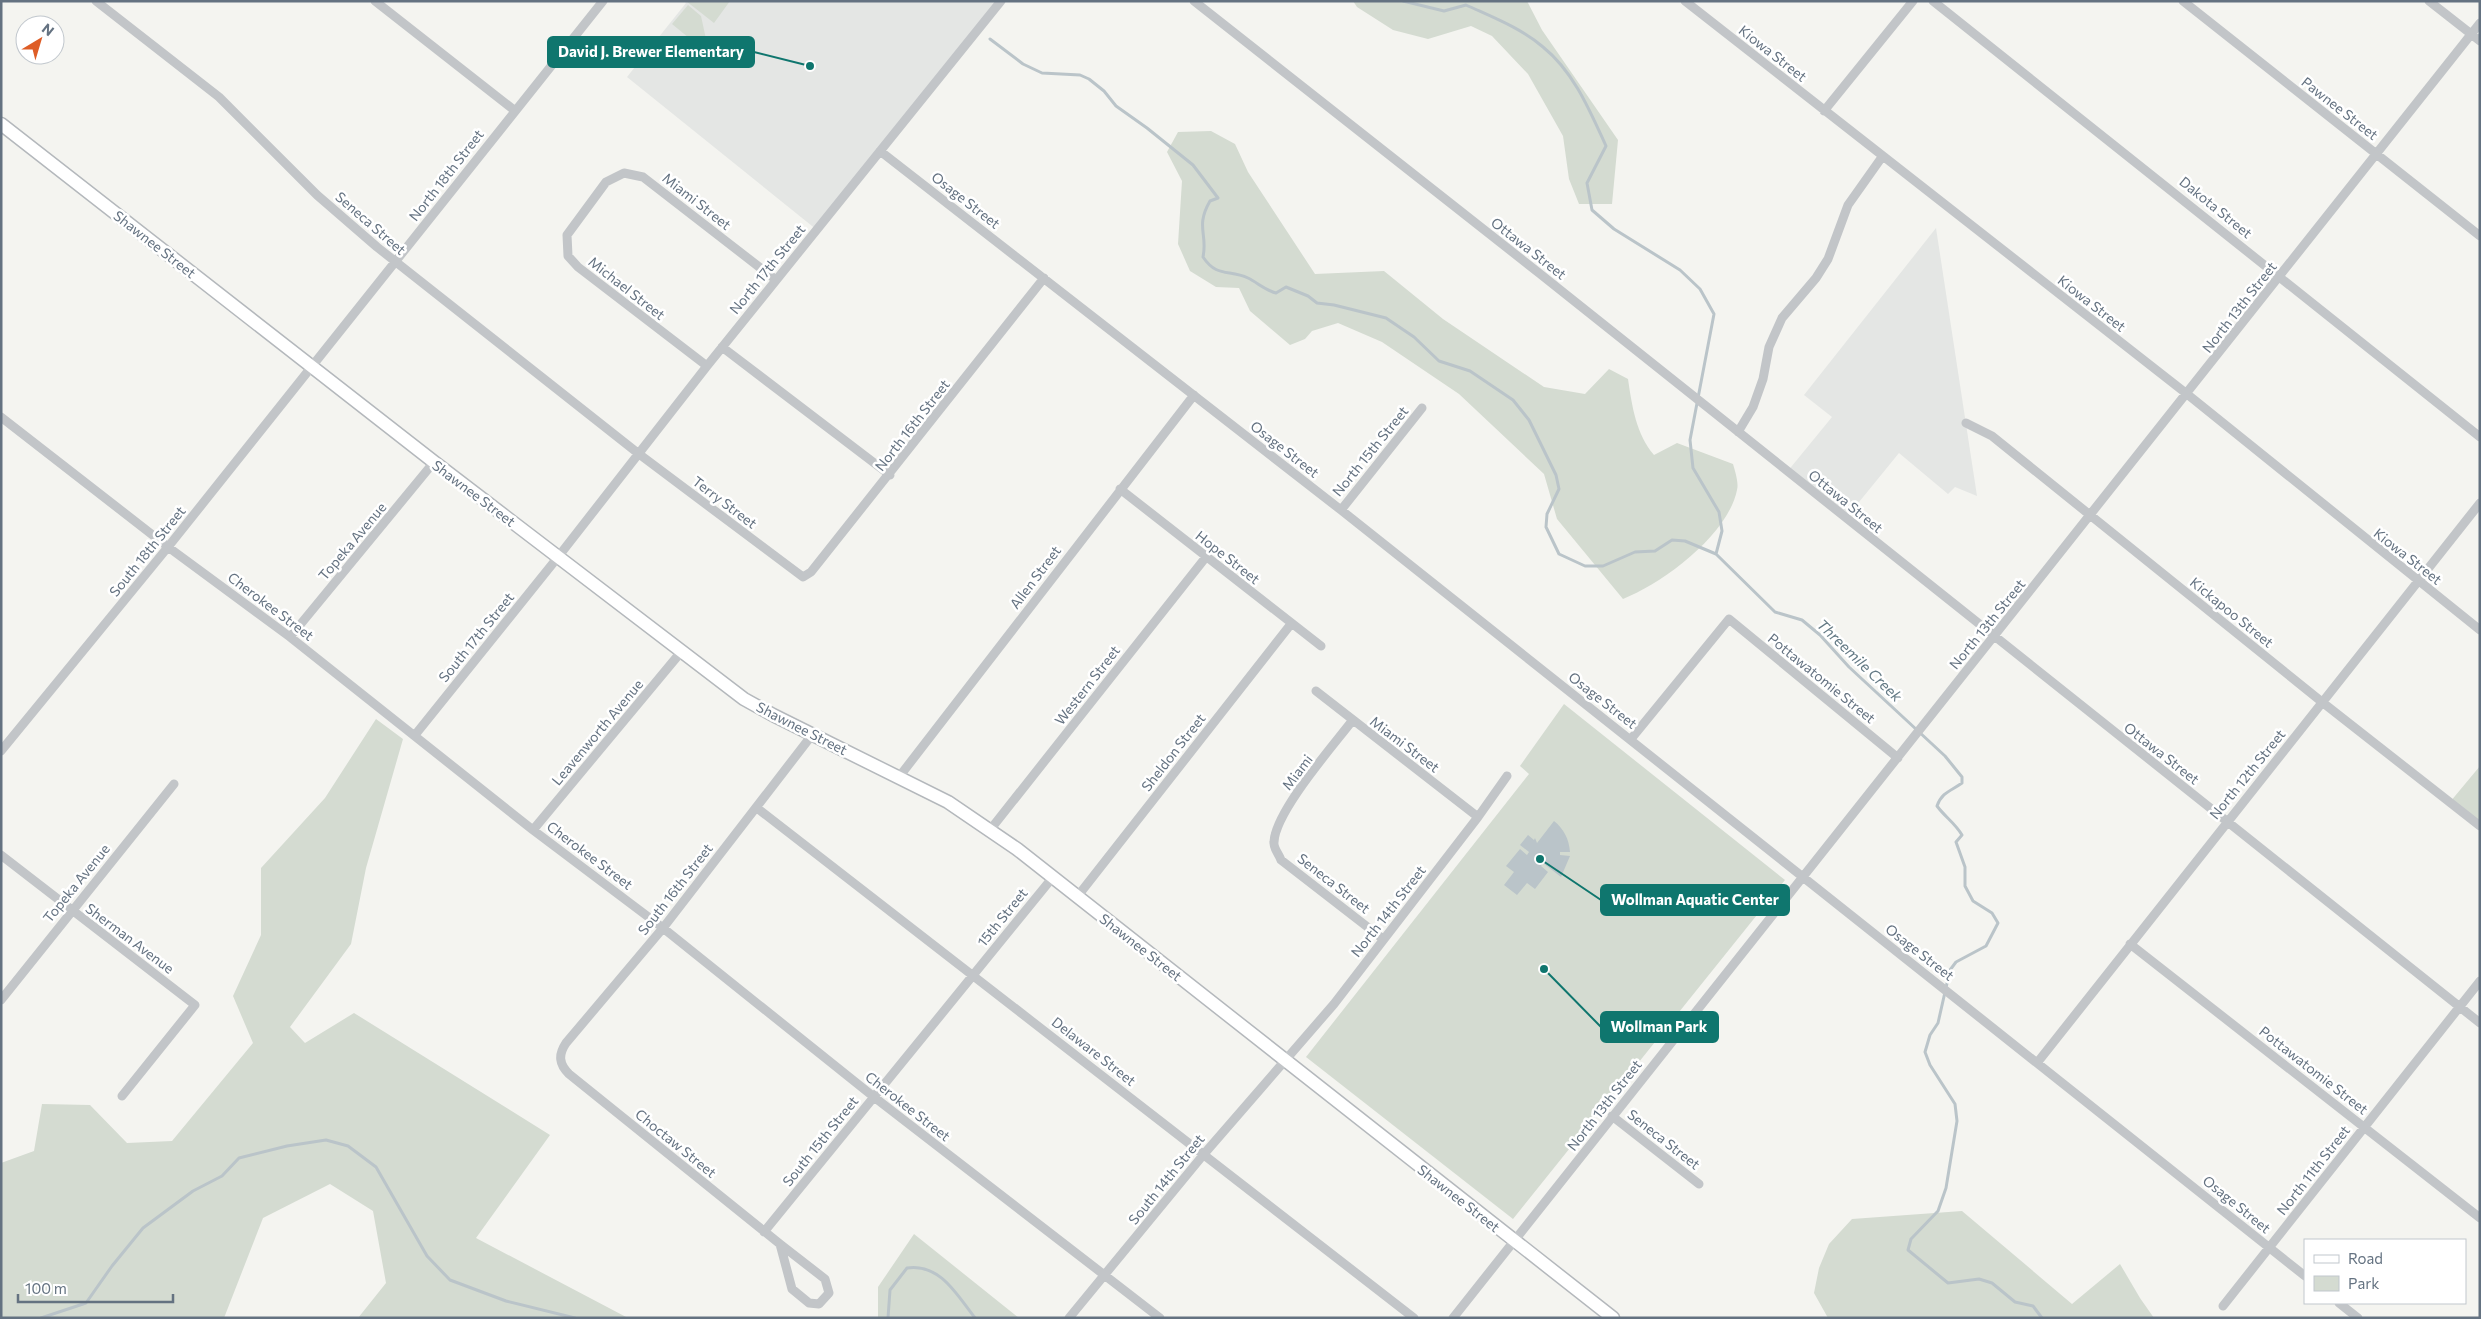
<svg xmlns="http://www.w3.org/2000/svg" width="2481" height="1319" font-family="Commissioner,sans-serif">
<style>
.built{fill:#e4e6e4}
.green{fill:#d4dbd1}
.water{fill:#bac4c9}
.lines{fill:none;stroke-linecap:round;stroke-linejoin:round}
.stream{stroke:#bac4c9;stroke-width:3}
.secondary-casing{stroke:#b4b8bc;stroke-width:15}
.street{stroke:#c2c5c8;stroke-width:9}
.secondary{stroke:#fff;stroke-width:12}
.labels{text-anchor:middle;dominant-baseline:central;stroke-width:5;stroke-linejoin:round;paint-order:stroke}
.street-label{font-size:14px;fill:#647281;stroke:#fff}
.water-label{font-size:15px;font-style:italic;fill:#647a85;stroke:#fff}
.leader{fill:none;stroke:#0f766e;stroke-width:2}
.callout-dot{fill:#0f766e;stroke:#fff;stroke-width:2}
.callout{fill:#0f766e;stroke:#0f766e;stroke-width:2}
.callout-label{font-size:15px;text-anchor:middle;font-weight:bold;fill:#fff}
</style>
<rect width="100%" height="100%" fill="#f4f4f0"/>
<path class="built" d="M684 1H1000L817 230 627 77 686 3Z
M1936 228 1977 496 1955 487 1948 494 1899 453 1846 518 1787 472 1832 417 1804 395Z"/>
<path class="green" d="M686 1H730L714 23Z
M1353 1H1527L1542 30 1618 140 1612 204H1579L1569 179 1563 136 1528 74 1492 36 1471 26 1428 39 1393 30 1357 7Z
M688 5 701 16 706 39 700 47 672 24Z
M1211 131 1235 144 1248 172 1315 274 1384 271 1443 319 1544 387 1585 394 1609 369 1628 379C1632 406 1636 434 1654 455L1677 443 1733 464C1735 471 1739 483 1737 490 1728 535 1663 583 1623 599L1557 519 1544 474 1459 394 1382 342 1338 323 1312 331 1305 339 1290 345 1250 311 1239 288 1216 287 1190 271 1178 244 1182 181 1167 152 1178 132Z
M1564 704 1785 880 1513 1219 1306 1057 1529 774 1520 766Z
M376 719 403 739 366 868 351 944 290 1027 305 1043 354 1013 550 1135 476 1238 628 1318H358L386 1283 373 1211 330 1184 263 1218 224 1318H1V1163L34 1151 42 1104 90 1105 127 1143 172 1141 253 1043 233 996 261 935V868L325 798Z
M2480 766V826L2450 802Z
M1962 1211 2072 1304 2120 1264 2140 1298 2154 1318H1828L1814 1293 1819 1268 1829 1244 1852 1219Z
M914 1234 1019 1318H878V1287Z"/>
<path class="water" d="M1554 821C1564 829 1569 839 1570 852H1560V855L1570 856 1561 877 1543 863 1541 866 1548 872 1535 889 1527 883 1517 895 1504 885 1514 872 1506 866 1520 849 1527 855 1529 852 1520 845 1528 835 1534 840 1535 838 1537 843Z"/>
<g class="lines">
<path class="stream" d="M1403 1 1444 11 1466 5C1492 17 1521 28 1543 47 1574 72 1590 111 1606 146L1587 183 1592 210 1614 229 1680 270 1700 289 1714 314 1690 440 1693 468 1719 512 1722 531 1716 554 1775 612 1802 620 1820 635 1849 667 1945 756 1962 777V783C1951 791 1942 792 1937 806 1945 817 1955 823 1962 835L1956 842 1965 867V886L1973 901 1992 913 1998 923 1986 946 1956 962 1950 970 1938 1023 1930 1035 1925 1052 1930 1065 1955 1104 1957 1121 1946 1188 1938 1211 1911 1239 1908 1250 1948 1283 1979 1279 1992 1283 2015 1302 2033 1306 2042 1318
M990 39 1023 64 1042 73 1080 75 1089 79 1104 91 1116 106 1147 128 1193 165 1218 198 1210 201C1195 227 1208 234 1203 257 1217 278 1229 269 1248 278 1258 283 1265 290 1276 293L1286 287 1308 296 1317 303 1334 305 1386 318 1414 337 1439 361 1470 371 1513 400 1529 420 1556 475 1559 489 1547 514 1546 527 1559 554 1585 566H1603L1635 552 1655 551 1672 540 1685 541 1716 554
M41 1318 86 1303 112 1266 143 1228 193 1191 222 1176 239 1158 287 1146 326 1140 348 1146 376 1167 427 1256 450 1280 506 1301 575 1318
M888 1318 890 1290 907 1268C940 1263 957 1295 975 1318"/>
<defs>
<path id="secondary" d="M1 124 434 462 744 699 773 715 948 802 1017 849 1613 1318"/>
</defs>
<use href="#secondary" class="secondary-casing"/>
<path class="street" d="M96 1 219 97 317 195 377 247 639 454 803 577 811 572 1044 278
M375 1 514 110
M1194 1 1539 273 2480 1023
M1685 1 2187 394 2480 630
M1933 1 2480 437
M2183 1 2480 236
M2429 1 2480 41
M1824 111 1913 1
M880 151 1341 510 2305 1276
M722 347 890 475
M707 366 578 267 568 256 567 235 606 182 624 173 643 177 776 280
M1 417 168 547 290 637 533 830 663 928 874 1097 1160 1318
M1966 423 1992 436 2322 702 2480 826
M1738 432 1753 407 1763 379 1769 347 1782 318 1816 278 1828 259 1848 205 1882 157
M1120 489 1321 646
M1341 510 1422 408
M290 637 434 462
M1316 691 1478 817
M1352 721C1332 747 1275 812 1274 842 1273 848 1279 854 1281 860L1383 939
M415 735 558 557 707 366 1001 1
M1631 739 1729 619 1898 758
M1 751 168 547 603 1
M899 777 1194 395
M757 808 1414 1318
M533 830 681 652
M990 830 1206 557
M1 855 195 1005 122 1096
M1077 897 1291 624
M2130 944 2480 1218
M1 1000 174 784
M2037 1063 2480 503
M1612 1116 1699 1184
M764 1232 1053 877
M780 1244 825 1279 829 1293 819 1304 809 1303 792 1289 780 1244 569 1074C559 1064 558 1055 566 1043L663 928 812 735
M2339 1303 2358 1318
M2223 1306 2480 981
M1069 1318 1204 1154 1334 1004 1478 817 1507 776
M1453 1318 2480 23"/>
<use href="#secondary" class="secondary"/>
</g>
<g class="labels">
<g class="street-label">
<text transform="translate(1773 53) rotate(38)">Kiowa Street</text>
<text transform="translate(2340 108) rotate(38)">Pawnee Street</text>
<text transform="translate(446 175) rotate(-52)">North 18th Street</text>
<text transform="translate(966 200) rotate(38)">Osage Street</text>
<text transform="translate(697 201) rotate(38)">Miami Street</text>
<text transform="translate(2216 207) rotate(39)">Dakota Street</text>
<text transform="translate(371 223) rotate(41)">Seneca Street</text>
<text transform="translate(155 244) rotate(38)">Shawnee Street</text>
<text transform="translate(1529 248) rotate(38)">Ottawa Street</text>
<text transform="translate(767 269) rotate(-51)">North 17th Street</text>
<text transform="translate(627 288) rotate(38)">Michael Street</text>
<text transform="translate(2092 303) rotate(38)">Kiowa Street</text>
<text transform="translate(2239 307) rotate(-52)">North 13th Street</text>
<text transform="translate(912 425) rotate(-52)">North 16th Street</text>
<text transform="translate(1285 449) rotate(38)">Osage Street</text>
<text transform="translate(1370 451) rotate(-51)">North 15th Street</text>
<text transform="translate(474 493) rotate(37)">Shawnee Street</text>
<text transform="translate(1846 501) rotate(39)">Ottawa Street</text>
<text transform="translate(725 502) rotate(37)">Terry Street</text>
<text transform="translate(352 541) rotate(-50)">Topeka Avenue</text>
<text transform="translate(147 551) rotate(-51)">South 18th Street</text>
<text transform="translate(2408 556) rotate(38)">Kiowa Street</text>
<text transform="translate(1228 557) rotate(38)">Hope Street</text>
<text transform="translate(1035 577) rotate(-53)">Allen Street</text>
<text transform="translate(271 606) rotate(37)">Cherokee Street</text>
<text transform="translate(2232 612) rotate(39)">Kickapoo Street</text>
<text transform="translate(1987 624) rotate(-51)">North 13th Street</text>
<text transform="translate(476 637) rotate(-51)">South 17th Street</text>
<text transform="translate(1822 678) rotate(39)">Pottawatomie Street</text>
<text transform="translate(1087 685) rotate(-52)">Western Street</text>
<text transform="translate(1603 700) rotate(38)">Osage Street</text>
<text transform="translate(802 728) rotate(27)">Shawnee Street</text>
<text transform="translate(597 732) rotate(-50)">Leavenworth Avenue</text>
<text transform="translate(1405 744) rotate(37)">Miami Street</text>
<text transform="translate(1173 752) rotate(-52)">Sheldon Street</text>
<text transform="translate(2162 753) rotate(38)">Ottawa Street</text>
<text transform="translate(1297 772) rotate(-53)">Miami</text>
<text transform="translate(2247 774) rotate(-51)">North 12th Street</text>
<text transform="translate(590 855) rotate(37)">Cherokee Street</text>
<text transform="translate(76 883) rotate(-51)">Topeka Avenue</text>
<text transform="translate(1334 883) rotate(38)">Seneca Street</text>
<text transform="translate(675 889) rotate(-52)">South 16th Street</text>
<text transform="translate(1388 911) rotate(-52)">North 14th Street</text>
<text transform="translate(1002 917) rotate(-51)">15th Street</text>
<text transform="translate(130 938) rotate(37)">Sherman Avenue</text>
<text transform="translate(1141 947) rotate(38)">Shawnee Street</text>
<text transform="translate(1920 952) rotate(38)">Osage Street</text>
<text transform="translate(1094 1051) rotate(38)">Delaware Street</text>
<text transform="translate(2314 1070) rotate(38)">Pottawatomie Street</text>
<text transform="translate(1604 1105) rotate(-52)">North 13th Street</text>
<text transform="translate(908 1106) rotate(38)">Cherokee Street</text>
<text transform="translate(1664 1139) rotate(38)">Seneca Street</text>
<text transform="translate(820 1141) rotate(-51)">South 15th Street</text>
<text transform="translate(676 1143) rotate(39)">Choctaw Street</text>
<text transform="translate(2313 1170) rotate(-52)">North 11th Street</text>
<text transform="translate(1166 1179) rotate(-51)">South 14th Street</text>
<text transform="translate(1459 1198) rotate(38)">Shawnee Street</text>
<text transform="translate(2237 1204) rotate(39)">Osage Street</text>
</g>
<g class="water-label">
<text transform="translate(1860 660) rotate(44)">Threemile Creek</text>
</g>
</g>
<path class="leader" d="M810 66L754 52M1540 859L1601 900M1544 969L1601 1027"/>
<g class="callout-dot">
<circle cx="810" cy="66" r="5"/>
<circle cx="1540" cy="859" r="5"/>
<circle cx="1544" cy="969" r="5"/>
</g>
<g class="callout">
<rect x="548" y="37" width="206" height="30" rx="5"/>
<rect x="1601" y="885" width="188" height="30" rx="5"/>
<rect x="1601" y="1012" width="117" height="30" rx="5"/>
</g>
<g class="callout-label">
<text x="651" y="57">David J. Brewer Elementary</text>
<text x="1695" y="905">Wollman Aquatic Center</text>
<text x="1659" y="1032">Wollman Park</text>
</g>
<rect width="2481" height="1319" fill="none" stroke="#647281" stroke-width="5"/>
<rect x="2304" y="1239" width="162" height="65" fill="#ffffff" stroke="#c1c7cd"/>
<rect x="2314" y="1255" width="25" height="8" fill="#ffffff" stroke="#c1c7cd"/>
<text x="2348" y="1264" font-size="15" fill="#647281">Road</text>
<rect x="2314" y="1276" width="25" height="15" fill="#d4dbd1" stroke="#c1c7cd"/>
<text x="2348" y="1289" font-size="15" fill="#647281">Park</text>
<g transform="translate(40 40) rotate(38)"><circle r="24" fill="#ffffff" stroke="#c1c7cd"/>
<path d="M0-4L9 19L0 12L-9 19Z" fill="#de5d26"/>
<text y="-8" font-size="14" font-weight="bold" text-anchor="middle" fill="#647281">N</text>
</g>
<path d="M18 1294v8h155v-8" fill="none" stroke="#647281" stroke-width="2.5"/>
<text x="25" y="1294" font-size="15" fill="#647281" stroke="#ffffff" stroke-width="4" paint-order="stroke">100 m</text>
</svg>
